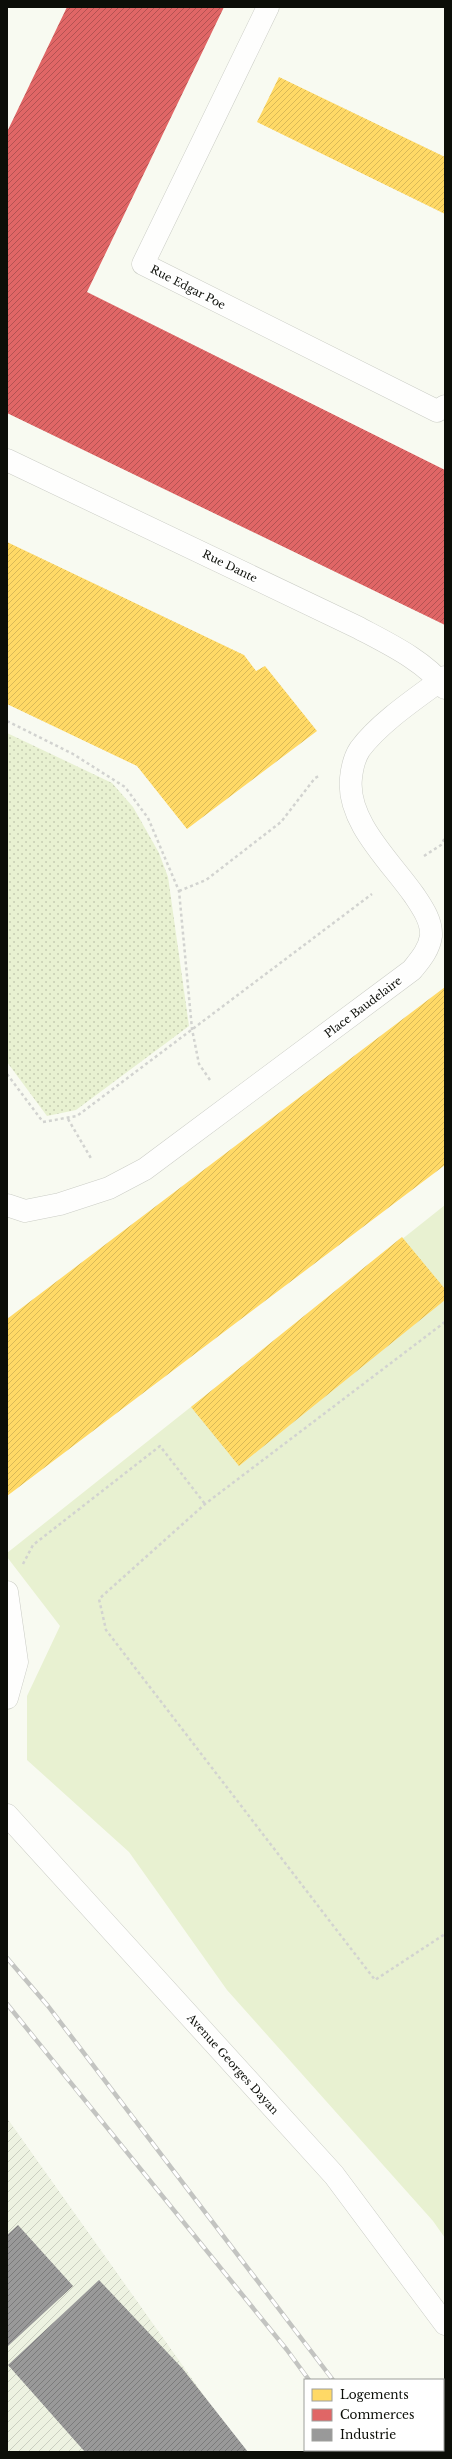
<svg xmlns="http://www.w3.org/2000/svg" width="452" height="2459" font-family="'Libre Baskerville',serif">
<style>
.industrial{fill:url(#industrial-furrows)}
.grass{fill:url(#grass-dots)}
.garden{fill:#e8f1d1}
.homes{fill:url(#homes-hatch)}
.shops{fill:url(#shops-hatch)}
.industry{fill:url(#industry-hatch)}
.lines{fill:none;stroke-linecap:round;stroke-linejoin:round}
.service-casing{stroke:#cbcdc6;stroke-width:23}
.minor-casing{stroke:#cbcdc6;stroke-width:23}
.tertiary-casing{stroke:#cbcdc6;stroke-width:23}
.path{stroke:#d2d3d0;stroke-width:2.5;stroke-dasharray:3 3;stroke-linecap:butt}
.service{stroke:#fefefd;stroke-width:22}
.minor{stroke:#fefefd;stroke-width:22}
.tertiary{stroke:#fefefd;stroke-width:22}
.rail-casing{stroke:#c3c4c1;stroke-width:4.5}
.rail{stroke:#fff;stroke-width:3;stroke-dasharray:9;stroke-linecap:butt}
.labels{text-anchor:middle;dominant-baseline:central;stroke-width:4;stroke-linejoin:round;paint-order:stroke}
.street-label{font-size:11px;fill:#0c0e08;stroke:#fff}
</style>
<defs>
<pattern id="industrial-furrows" width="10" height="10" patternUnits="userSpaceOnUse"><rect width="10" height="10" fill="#edf2e1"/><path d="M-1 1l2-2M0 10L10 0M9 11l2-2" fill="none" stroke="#cacec0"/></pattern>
<pattern id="grass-dots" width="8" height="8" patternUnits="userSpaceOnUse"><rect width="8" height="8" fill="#e8f1d1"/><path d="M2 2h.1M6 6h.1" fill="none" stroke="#c6cdb2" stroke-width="1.8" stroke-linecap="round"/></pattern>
<pattern id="homes-hatch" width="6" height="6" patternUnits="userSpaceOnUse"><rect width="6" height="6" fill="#ffd966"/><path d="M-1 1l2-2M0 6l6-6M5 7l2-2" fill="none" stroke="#d9b957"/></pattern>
<pattern id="shops-hatch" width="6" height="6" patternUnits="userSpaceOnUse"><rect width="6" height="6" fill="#e06666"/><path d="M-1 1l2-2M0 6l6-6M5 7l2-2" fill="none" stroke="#b45252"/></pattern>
<pattern id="industry-hatch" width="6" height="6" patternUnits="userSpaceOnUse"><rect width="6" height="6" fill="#999"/><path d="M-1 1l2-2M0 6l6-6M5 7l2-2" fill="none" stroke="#7b7b7b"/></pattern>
</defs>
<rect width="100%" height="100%" fill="#f8faf1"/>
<path class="industrial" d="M7 2118 244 2452H7Z"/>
<path class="grass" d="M7 733 112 783 133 807 159 853 168 877 189 1026 76 1110 47 1116 7 1062Z"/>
<path class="garden" d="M445 1205V2238L433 2221 227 1990 129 1852 27 1760V1696L60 1626 7 1557V1553Z"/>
<path class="homes" d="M279 77 445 157V214L257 122Z
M7 542 244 655 256 671 265 666 317 731 187 829 137 766 7 704Z
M445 987V1165L7 1496V1319Z
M402 1237 445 1289V1300L239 1466 191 1407Z"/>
<path class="shops" d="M67 7H224L87 292 445 470V625L7 413V132Z"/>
<path class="industry" d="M18 2225 73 2286 7 2347V2235Z
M99 2280 182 2368 248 2452H85L8 2365Z"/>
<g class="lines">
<defs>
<path id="service" d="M7 1592 17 1662 7 1698"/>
<path id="minor" d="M268 7 143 264 437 411 445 406
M7 460 357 627C385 642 426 661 445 688
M7 1205 25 1211 60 1204 109 1188 145 1169 412 970C420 960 429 950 431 936 432 921 422 907 414 895 391 862 346 821 351 778 352 768 354 758 360 749 380 722 418 697 445 677"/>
<path id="tertiary" d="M7 1815 334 2175 445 2324"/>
</defs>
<use href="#service" class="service-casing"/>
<use href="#minor" class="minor-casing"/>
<use href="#tertiary" class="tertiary-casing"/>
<path class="path" d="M7 721 73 754 125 787 148 818 179 891 192 1029 199 1064 210 1080
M424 856 441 845 445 838
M179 891 206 880 281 822 315 778 319 776
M7 1074 43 1122 77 1116 372 894
M68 1119 92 1160
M445 1322 205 1504 99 1599 106 1630 375 1980 445 1934
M23 1564 33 1545 160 1446 205 1504"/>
<use href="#service" class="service"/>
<use href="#minor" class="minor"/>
<use href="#tertiary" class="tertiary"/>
<defs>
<path id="rail" d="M7 1958 48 2006 333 2380
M7 2004 287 2350 309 2380
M360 2450 361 2452
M386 2450 387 2452"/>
</defs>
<use href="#rail" class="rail-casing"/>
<use href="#rail" class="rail"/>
</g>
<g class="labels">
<g class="street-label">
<text transform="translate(188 287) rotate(27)">Rue Edgar Poe</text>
<text transform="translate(230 566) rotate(26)">Rue Dante</text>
<text transform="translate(363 1007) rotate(-37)">Place Baudelaire</text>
<text transform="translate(233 2064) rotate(48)">Avenue Georges Dayan</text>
</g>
</g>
<rect width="452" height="2459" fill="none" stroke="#0c0e08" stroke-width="16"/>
<rect x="304" y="2379" width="140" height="72" fill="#ffffff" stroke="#9e9f9c"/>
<rect x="312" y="2389" width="20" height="12" fill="#ffd966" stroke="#9e9f9c"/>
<text x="340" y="2399" font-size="12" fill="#0c0e08">Logements</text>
<rect x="312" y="2409" width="20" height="12" fill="#e06666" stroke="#9e9f9c"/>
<text x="340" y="2419" font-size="12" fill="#0c0e08">Commerces</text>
<rect x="312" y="2429" width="20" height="12" fill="#999999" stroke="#9e9f9c"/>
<text x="340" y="2439" font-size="12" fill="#0c0e08">Industrie</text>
</svg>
